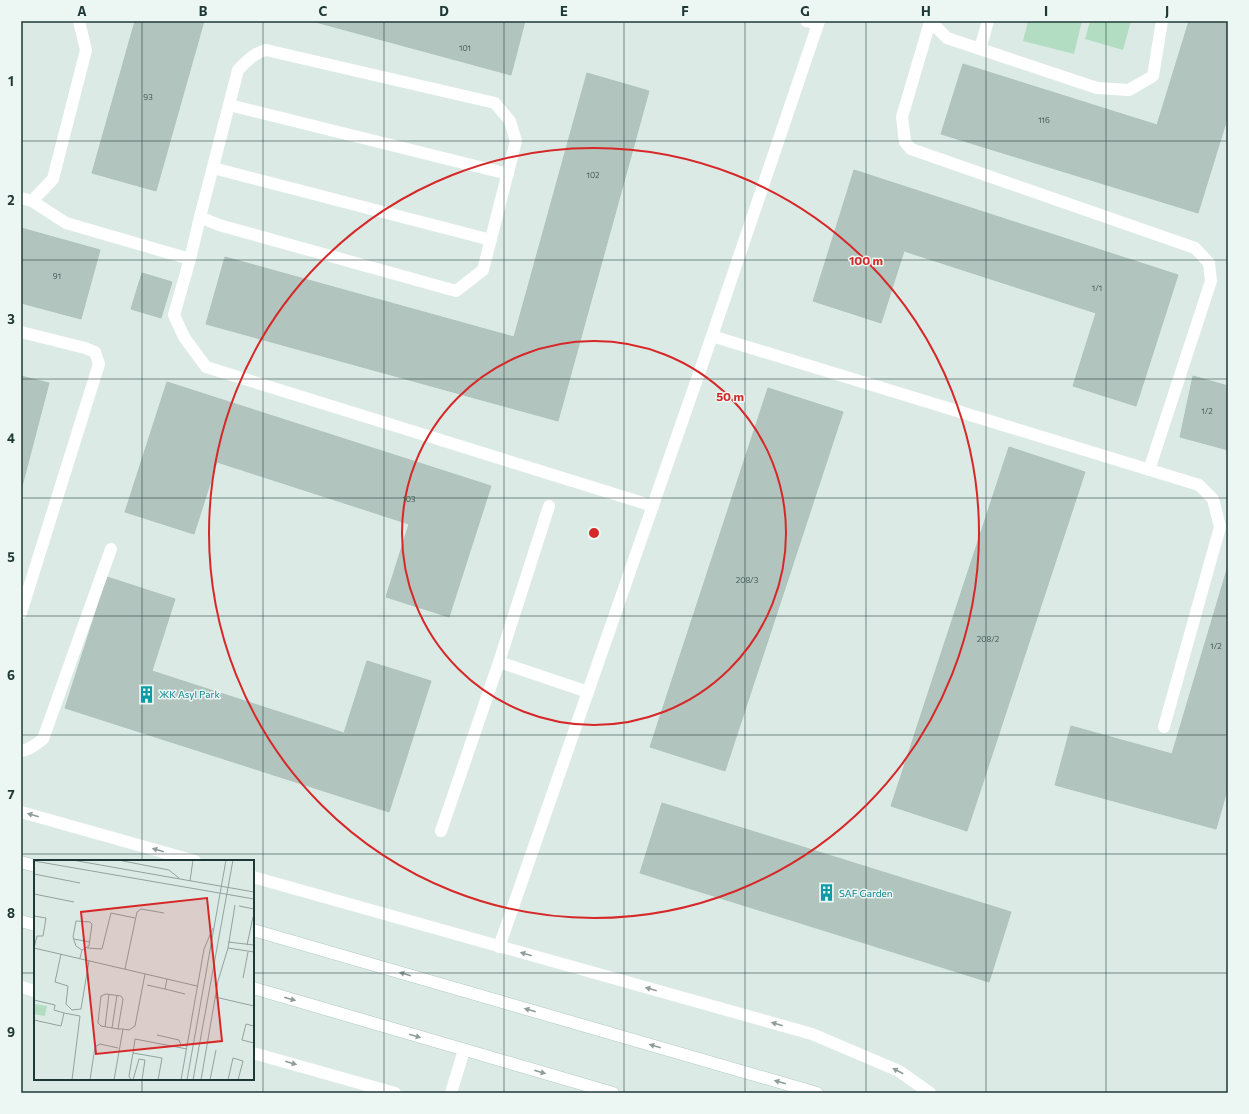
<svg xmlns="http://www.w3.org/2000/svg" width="1249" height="1114" font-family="Commissioner,sans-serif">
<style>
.green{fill:#b3ddc3}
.building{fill:#b2c4be;stroke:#afc3bd}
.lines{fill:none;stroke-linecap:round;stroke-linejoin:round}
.secondary-casing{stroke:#afcac3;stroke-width:13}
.service{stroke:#fff;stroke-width:12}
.minor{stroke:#fff;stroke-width:12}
.secondary{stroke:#fff;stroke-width:12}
.oneway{fill:#8e9c9a}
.grid{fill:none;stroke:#1e3935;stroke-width:1;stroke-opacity:0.55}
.ring{fill:none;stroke:#d62828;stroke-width:2}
.labels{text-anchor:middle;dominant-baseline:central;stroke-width:3;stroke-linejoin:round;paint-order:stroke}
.number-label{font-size:8px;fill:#435c57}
.culture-label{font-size:10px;fill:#0d838f;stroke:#ecf6f2;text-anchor:start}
.inset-road{fill:none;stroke:#90a39f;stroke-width:1}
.view{fill:#d62828;fill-opacity:0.15;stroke:#d62828;stroke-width:2}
.inset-edge{fill:none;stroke:#1e3935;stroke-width:2}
.centre{fill:#d62828;stroke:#ecf6f2;stroke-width:2}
.ring-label{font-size:12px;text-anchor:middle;font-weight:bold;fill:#d62828;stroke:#ecf6f2;stroke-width:3;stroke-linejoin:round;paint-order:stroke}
.neatline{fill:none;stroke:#1e3935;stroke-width:1.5}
.grid-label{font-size:13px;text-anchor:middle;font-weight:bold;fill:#1e3935}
</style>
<rect width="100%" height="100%" fill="#dceae5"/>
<path class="green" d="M1028 21H1082L1074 54 1023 41Z
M1090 21H1131L1123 50 1085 39Z"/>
<path class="building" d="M135 21H204L156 191 92 173Z
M312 21H525L511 75Z
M1189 21H1228V116L1198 213 941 134 963 64 1157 125Z
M587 73 649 91 558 421 206 324 225 257 514 337Z
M854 170 1178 275 1136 406 1073 386 1096 313 904 251 881 323 813 301Z
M21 228 100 250 81 319 21 303Z
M142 273 172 282 161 318 131 309Z
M21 376 49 383 21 490Z
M1193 376 1228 386V450L1180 437Z
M167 382 491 486 449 617 386 597 409 524 217 462 194 534 125 512Z
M768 388 843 412 725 771 650 747Z
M1009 447 1085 472 967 831 891 806Z
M1228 566V787L1216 829 1055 785 1071 726 1172 754Z
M107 577 175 599 152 671 344 733 367 661 431 681 389 812 65 708Z
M662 803 1011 912 989 982 640 873Z"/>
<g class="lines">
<defs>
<path id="secondary" d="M21 862 35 866
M21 921 35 925
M253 930 817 1093
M253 988 613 1093"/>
</defs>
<use href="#secondary" class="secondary-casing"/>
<path class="service" d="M806 21 818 24
M930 21 947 38 1097 88 1129 90 1153 76 1162 21
M930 22 902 117 905 142 911 149 1195 248 1209 263 1211 281 1149 470
M980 49 988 21
M229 105 508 174
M213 168 491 240
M21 198 32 201 66 223 190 259 200 217 219 225 456 291 483 270 516 141 510 121 495 103 266 50C254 53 247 61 238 70L200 217
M32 201 53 179 86 50 79 21
M190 259 174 315 184 337 206 367 653 506
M21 332 85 348 95 352 99 364 21 613
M712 336 1199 485 1213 499 1220 527 1164 727
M499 662 549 506
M21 751C30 750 36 744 43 739L111 549
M441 831 499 662 588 692"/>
<path class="minor" d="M21 812 195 861
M253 877 812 1034 899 1071 930 1093
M499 947 712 336 819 21
M21 987 35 991
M253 1053 395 1093
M451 1093 464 1050"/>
<use href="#secondary" class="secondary"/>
</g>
<defs><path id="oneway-solid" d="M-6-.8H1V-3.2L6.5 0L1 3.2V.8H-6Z"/></defs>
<g class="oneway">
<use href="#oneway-solid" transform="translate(33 815) rotate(-164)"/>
<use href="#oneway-solid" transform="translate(158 850) rotate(-164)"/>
<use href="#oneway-solid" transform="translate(526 954) rotate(-164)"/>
<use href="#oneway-solid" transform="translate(405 974) rotate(-164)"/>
<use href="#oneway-solid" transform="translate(651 989) rotate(-164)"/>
<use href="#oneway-solid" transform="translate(290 999) rotate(16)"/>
<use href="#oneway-solid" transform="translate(530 1010) rotate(-164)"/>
<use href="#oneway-solid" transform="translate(777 1024) rotate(-164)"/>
<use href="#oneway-solid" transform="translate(415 1036) rotate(16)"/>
<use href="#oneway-solid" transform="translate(655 1046) rotate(-164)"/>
<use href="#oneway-solid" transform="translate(291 1063) rotate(16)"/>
<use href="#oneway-solid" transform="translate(898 1071) rotate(-152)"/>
<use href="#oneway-solid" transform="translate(540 1072) rotate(16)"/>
<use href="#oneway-solid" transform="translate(780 1082) rotate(-164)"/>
</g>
<path class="grid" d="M142 21V861M263 21V1093M384 21V1093M504 21V1093M624 21V1093M745 21V1093M866 21V1093M986 21V1093M1106 21V1093M21 141H1228M21 260H1228M21 379H1228M21 498H1228M21 616H1228M21 735H1228M21 854H1228M21 973H35M253 973H1228M142 1079V1093"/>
<g class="ring">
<circle cx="594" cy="533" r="192"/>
<circle cx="594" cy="533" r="385"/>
</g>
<defs>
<symbol id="building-bare" viewBox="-9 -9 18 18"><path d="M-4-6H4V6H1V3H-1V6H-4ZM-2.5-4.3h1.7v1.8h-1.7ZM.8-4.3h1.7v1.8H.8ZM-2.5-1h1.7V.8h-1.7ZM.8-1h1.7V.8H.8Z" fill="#0f9aa8" stroke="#ecf6f2" stroke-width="2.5" paint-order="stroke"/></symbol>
</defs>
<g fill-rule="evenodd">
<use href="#building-bare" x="134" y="682" width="25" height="25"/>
<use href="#building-bare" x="814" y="880" width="25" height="25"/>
</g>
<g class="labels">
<g class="number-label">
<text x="465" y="48">101</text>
<text x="148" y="97">93</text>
<text x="1044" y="120">116</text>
<text x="593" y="175">102</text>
<text x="57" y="276">91</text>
<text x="1097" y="288">1/1</text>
<text x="1207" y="411">1/2</text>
<text x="409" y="499">103</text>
<text x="747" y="580">208/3</text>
<text x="988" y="639">208/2</text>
<text x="1216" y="646">1/2</text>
</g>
<g class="culture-label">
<text x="159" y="694">ЖК Asyl Park</text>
<text x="839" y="893">SAF Garden</text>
</g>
</g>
<g transform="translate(34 860)">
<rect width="220" height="220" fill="#dceae5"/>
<path d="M0 144 13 146 11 156 0 154Z" fill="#b3ddc3"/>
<path class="inset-road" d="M38 0 220 32M84 0 135 10 145 18M0 1 220 39M0 14 46 23M156 21 159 0M0 34 40 42M205 46 220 49M0 56 12 58 9 76H3L0 88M40 79 56 82M194 82 220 85M213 85 219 57M0 88 163 126M53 88 68 89 77 53 101 58M194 88 220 92M27 94 21 122 34 126 32 144 38 150 47 149 55 101M46 98 48 90 55 86 58 64 56 62 42 61 39 77 42 86 48 90M91 109 103 52 107 49 130 53M209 118 214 92M133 119 131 129 151 134M113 125 131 129M181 137 220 146M0 140 21 145 20 150 30 153M0 160 27 166 30 153 46 156 38 220M220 166 212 164 208 180 220 183M71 167 75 134M78 168 83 135M89 169 95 170 101 166 111 114M123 175 145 180 147 185 153 186M56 220 61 187 66 184 84 188M80 220 89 169H84L89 139 87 136 72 134 67 136 64 163 67 166 84 169M97 220 95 216 99 193M99 220 105 199 111 200 108 220M124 220 128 198 99 193 101 179 153 189M147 220 170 89 179 68M153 220 192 0M159 220 199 0M167 220 184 121 194 88 201 45M176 220 182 190M194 220 199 198 209 201 204 220"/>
<path class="view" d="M173 38 188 181 62 194 47 52Z"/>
<rect width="220" height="220" class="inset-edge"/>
</g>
<circle cx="594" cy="533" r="6" class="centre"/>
<g class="ring-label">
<text x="866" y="265">100 m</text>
<text x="730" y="401">50 m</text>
</g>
<rect width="1249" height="1114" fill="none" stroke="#ecf6f2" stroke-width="44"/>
<rect x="22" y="22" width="1205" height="1070" class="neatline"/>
<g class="grid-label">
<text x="82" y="16">A</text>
<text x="203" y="16">B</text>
<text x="323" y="16">C</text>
<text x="444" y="16">D</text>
<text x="564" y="16">E</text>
<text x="685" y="16">F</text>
<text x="805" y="16">G</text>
<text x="926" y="16">H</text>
<text x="1046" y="16">I</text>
<text x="1167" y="16">J</text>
<text x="11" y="86">1</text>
<text x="11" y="205">2</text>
<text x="11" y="324">3</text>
<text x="11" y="443">4</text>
<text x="11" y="562">5</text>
<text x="11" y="680">6</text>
<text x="11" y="799">7</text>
<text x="11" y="918">8</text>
<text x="11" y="1037">9</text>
</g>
</svg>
